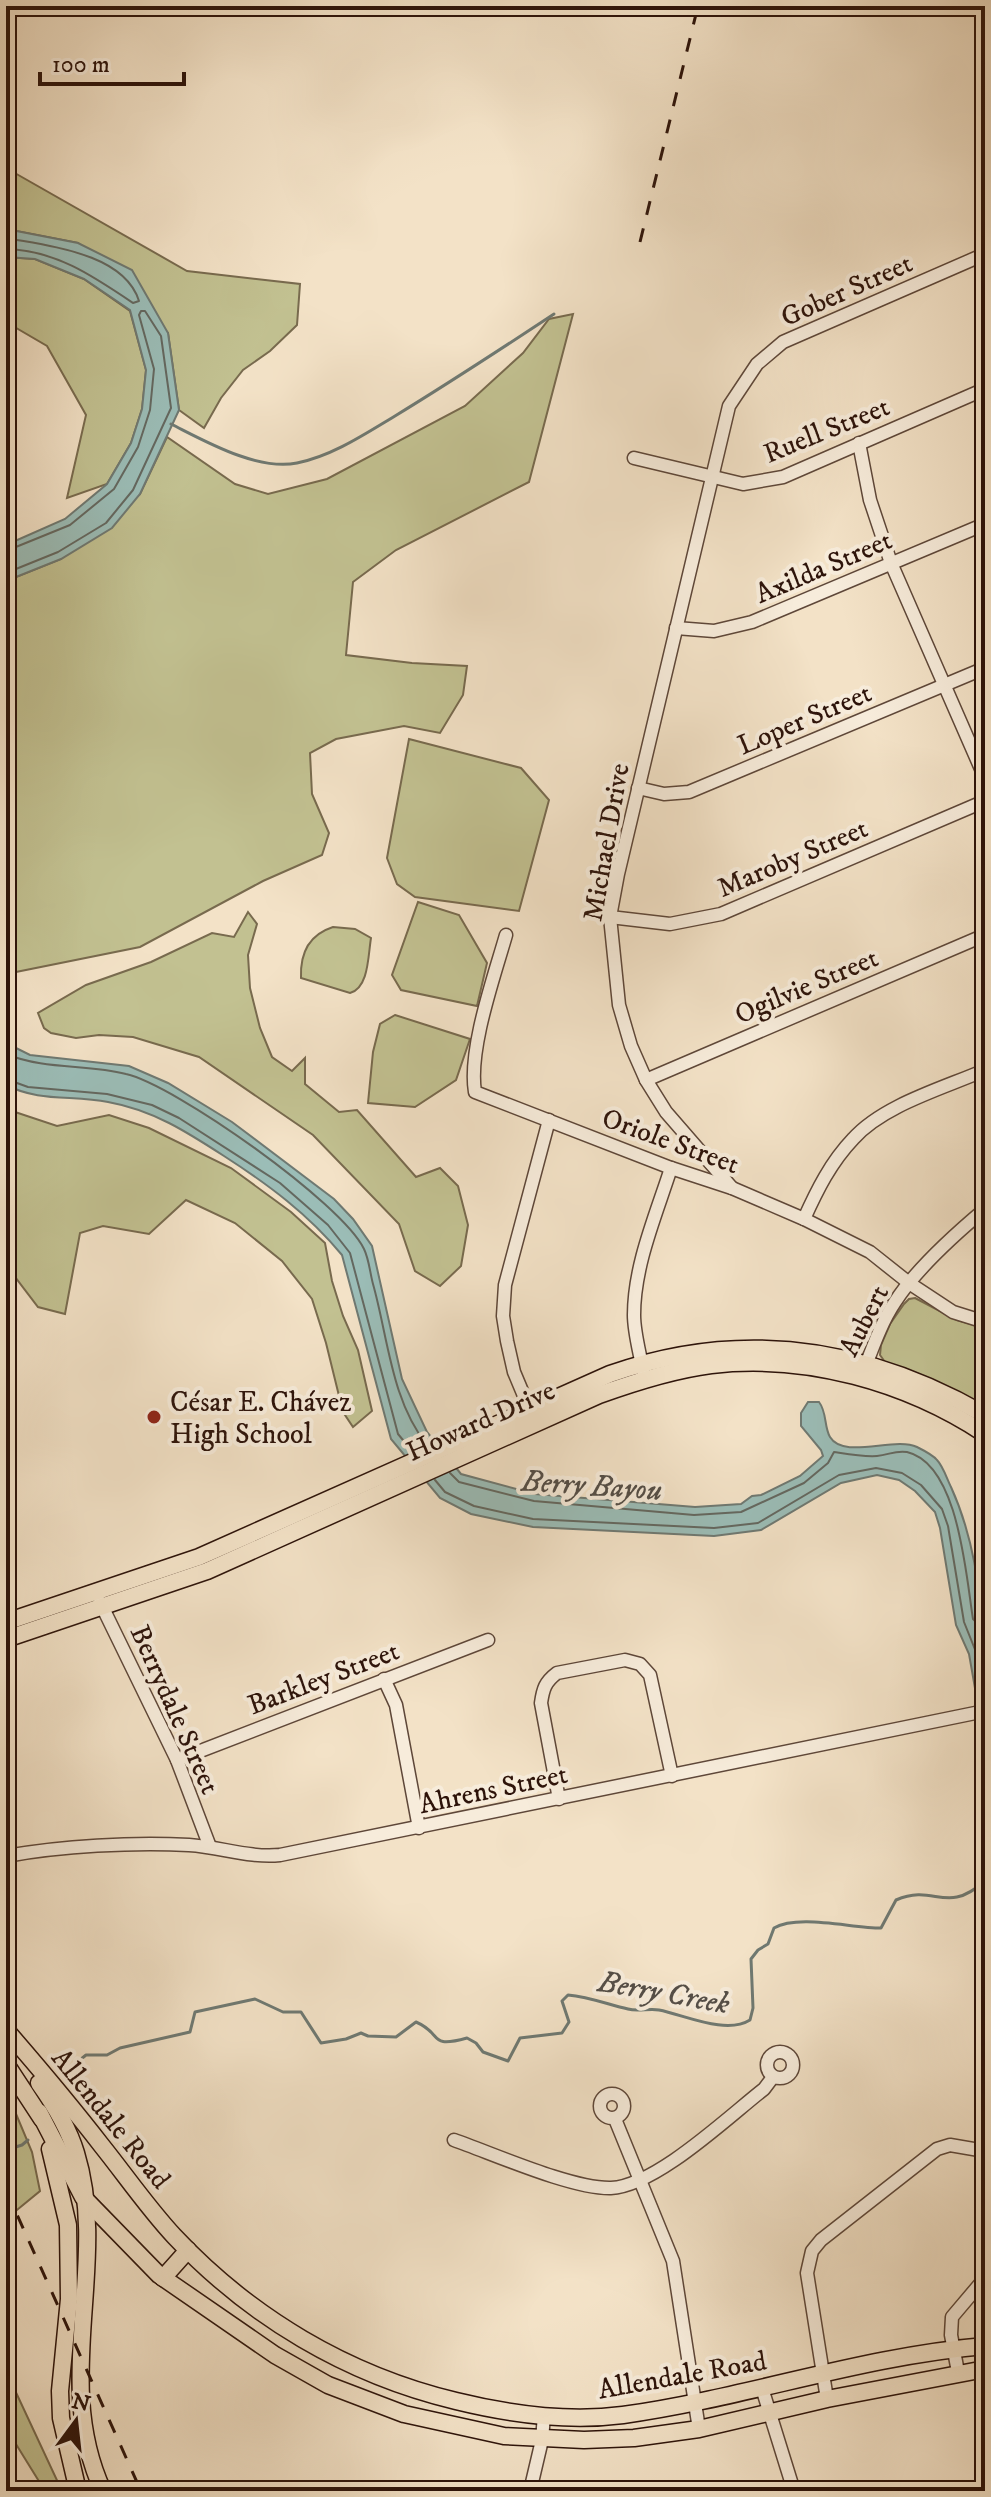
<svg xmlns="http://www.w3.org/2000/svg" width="991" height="2497" viewBox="0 0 991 2497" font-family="'IM FELL DW Pica',serif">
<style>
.green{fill:#c2c191;stroke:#786a4e;stroke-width:2}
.water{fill:#9bbdb7;stroke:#6f7972;stroke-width:2}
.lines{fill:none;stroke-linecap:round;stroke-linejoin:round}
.shore{stroke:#646860;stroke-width:2}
.stream{stroke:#6f7972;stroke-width:3}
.minor-casing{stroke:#5e4739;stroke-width:15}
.major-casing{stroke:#2d130a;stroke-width:19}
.minor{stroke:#f7ecdb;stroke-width:12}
.major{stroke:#f3e2c7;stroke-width:16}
.rail{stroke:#2d130a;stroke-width:3;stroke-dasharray:14 14;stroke-linecap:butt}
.poi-dot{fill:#8f2418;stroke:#f7ecdb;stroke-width:3}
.labels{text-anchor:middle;stroke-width:8;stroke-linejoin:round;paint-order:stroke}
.street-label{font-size:28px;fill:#2d130a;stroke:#f7ecdb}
.poi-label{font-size:28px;fill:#2d130a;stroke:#f7ecdb;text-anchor:start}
.water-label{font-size:30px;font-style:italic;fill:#544e47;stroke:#f7ecdb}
</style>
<rect width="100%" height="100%" fill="#f3e2c7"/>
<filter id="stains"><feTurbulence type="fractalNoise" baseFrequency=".0025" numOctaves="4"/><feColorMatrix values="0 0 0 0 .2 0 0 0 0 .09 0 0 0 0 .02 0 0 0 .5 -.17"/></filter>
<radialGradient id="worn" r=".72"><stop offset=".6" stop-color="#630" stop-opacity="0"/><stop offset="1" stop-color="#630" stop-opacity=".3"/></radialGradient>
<g class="green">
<polygon points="6,168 187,271 300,284 297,325 270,351 243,370 221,398 204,428 179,410 168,333 78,243 6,229"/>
<polygon points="6,257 35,259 84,279 130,311 146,370 142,409 131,443 107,484 67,498 86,415 47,346 6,322"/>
<polygon points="573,314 529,482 396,550 353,582 346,655 412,663 467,666 463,695 440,733 404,726 336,739 310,753 312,794 329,833 322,855 263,881 140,947 6,974 6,581 61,559 140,494 167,437 235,484 268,494 327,479 465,406 523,353 549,319"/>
<polygon points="409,739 521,768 549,800 519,911 415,897 397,884 387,858"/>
<polygon points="418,902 459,915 487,963 477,1006 401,990 392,975"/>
<polygon points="248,912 257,924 248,955 250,988 260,1028 272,1057 292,1071 305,1058 305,1084 339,1112 357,1110 416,1177 440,1168 458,1186 468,1225 461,1266 440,1286 415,1271 399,1224 313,1135 199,1057 133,1037 99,1035 76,1038 51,1033 44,1028 38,1013 86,985 151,962 212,933 234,937"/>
<path d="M333,927L355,929L371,938C368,955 369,988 350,993L301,978C300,954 308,935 333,927Z"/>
<polygon points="395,1015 470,1039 456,1080 415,1107 368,1103 373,1052 380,1024"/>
<polygon points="6,1109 57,1126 109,1115 149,1128 231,1168 291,1212 325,1243 332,1281 343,1316 358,1350 372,1411 353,1427 343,1412 326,1343 312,1299 282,1261 235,1223 186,1200 149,1234 103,1226 80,1233 65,1314 38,1307 9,1269 6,1258"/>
<polygon points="915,1298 957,1320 985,1328 985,1408 921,1375 885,1362 880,1355 881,1345 890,1324 904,1304 909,1299"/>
<polygon points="6,2090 32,2152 40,2191 6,2219"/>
<polygon points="6,2371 62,2491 45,2491 6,2428"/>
</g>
<g class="water">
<polygon points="6,229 78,243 132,270 168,333 179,410 140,494 112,528 61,559 6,581 6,545 65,519 107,484 131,443 142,409 146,370 130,310 84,279 35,259 6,257"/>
<path d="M6,1043L30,1055L129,1066L168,1083L232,1122L334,1199L353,1219L372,1246L402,1379L427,1432L461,1474L535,1494L695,1507L741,1504L752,1496L761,1495L800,1476L823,1456L821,1450L801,1426V1413L808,1402H819C827,1412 824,1427 830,1437C844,1460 895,1436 917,1447C923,1450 933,1455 937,1460C943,1466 947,1479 951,1487C987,1566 985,1660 985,1745L969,1654L956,1625L940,1528L935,1512L915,1491L899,1480L877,1475L841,1483L761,1530L714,1536L533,1527L471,1514L440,1498L391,1439L342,1255C308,1214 269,1185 224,1156C187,1132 153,1110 108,1102C72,1095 39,1102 6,1085Z"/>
</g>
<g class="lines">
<g class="shore">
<path d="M6,238C48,246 124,253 139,301L133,303C93,276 55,250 6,249"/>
<polyline points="6,551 70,525 114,489 138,447 150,410 154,369 139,315 141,311 145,311 161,336 171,408 133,490 106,523 58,552 6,573"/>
<path d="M6,1054C45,1070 86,1064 126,1074C175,1085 342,1203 364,1249C369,1259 370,1273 373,1284C388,1337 391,1400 427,1445"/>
<polyline points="6,1079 28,1087 107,1094 152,1105 179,1118 280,1183 328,1225 350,1253 398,1434 412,1451"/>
<path d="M450,1473L459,1482L534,1501L694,1515L741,1512L804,1483L828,1463L834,1452C847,1454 863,1457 877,1456C889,1455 895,1450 907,1452C959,1464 966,1577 973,1619L978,1624L985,1625"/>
<polyline points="435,1480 445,1492 474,1506 533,1519 714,1528 758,1523 839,1475 876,1468 902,1473 921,1485 942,1509 948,1526 964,1622 976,1652 985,1701"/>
</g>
<g class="stream">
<path d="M171,424C205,441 257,471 297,463C332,456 365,434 395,416C449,383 501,349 554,314"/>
<path d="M64,2073L86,2055H107L120,2048L190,2032L195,2012L255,1999L283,2012H301L321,2043L346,2039L361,2033L368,2036L396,2037L416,2022C444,2034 427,2049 467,2038L476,2043L483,2052L508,2061L520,2038L562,2033L569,2022L562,2001L568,1995C589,1997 607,2004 628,2009C638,2012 649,2008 659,2010C685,2015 726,2035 750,2020L753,2008L751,1959L758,1950L768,1944L774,1928C798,1914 851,1928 881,1928L896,1900C936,1883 945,1916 985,1881"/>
<polyline points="6,2150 22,2145 28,2140"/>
</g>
<defs>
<g id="minor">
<polyline points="859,443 870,500 891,563 985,778"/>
<polyline points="634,458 743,484 783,477 985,389"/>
<polyline points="676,628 714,631 752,622 985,524"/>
<polyline points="638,788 664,794 689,792 985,668"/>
<polyline points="610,917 670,924 721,914 985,801"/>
<path d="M506,935C494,977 468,1050 475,1092L671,1168L732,1188L804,1219L870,1252L909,1283L953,1312L985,1322"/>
<polyline points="646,1080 985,935"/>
<polyline points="732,1188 666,1112 646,1080 631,1046 619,1005 610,917 618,874 729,406 757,364 783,342 985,254"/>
<path d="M804,1219C817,1190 831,1162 853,1139C883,1105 944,1088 985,1070"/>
<path d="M864,1370C873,1347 881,1323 895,1302C916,1269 954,1235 985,1209"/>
<path d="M643,1371C640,1353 634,1333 634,1315C634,1265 656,1215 671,1168"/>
<polyline points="532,1415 514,1372 507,1341 503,1316 505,1285 549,1120"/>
<polyline points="100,1602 177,1760 210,1847"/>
<polyline points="384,1679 396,1705 419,1828"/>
<polyline points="177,1760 488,1640"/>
<path d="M559,1799L541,1703C543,1689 545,1682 557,1673L625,1660L640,1664L650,1675L672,1776"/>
<path d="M6,1856C62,1846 132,1842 189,1845C221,1847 249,1858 280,1855L985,1711"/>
<circle cx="780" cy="2065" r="13"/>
<circle cx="612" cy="2106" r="12"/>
<polyline points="615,2119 673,2261 699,2429"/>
<path d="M454,2140C494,2154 572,2189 611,2188C656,2186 728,2117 764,2089L773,2077"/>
<polyline points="958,2372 951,2335 952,2317 985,2278"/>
<polyline points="762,2388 794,2491"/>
<polyline points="827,2399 807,2273 812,2251 821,2240 937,2149 950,2145 985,2151"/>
<polyline points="530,2491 542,2440 544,2415"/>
</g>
<g id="major">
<path d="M6,1622L199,1557L610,1374C741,1328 865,1346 985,1415"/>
<path d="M6,1639L207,1571L599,1395C635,1382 672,1370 711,1365C806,1354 906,1382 985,1434"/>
<path d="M6,2030C39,2068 71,2106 102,2146C126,2176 148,2208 174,2236C250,2317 347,2375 456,2401C509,2414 569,2422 623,2415C745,2398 863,2356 985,2346"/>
<polyline points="6,2064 42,2119"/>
<path d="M39,2083C54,2104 68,2127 76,2153C110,2264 51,2379 103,2491"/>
<polyline points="39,2112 83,2197 159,2275 275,2355 328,2385 404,2414 504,2436 584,2440 634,2438 699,2429 827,2399 985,2369"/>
<polyline points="50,2149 68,2225 69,2299 60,2391 61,2418 78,2491"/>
<polyline points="163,2278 188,2250"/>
</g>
</defs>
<use href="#minor" class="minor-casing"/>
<use href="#major" class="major-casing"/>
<use href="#minor" class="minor"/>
<use href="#major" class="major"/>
<g class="rail">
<polyline points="640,242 698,6"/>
<polyline points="6,2190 141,2491"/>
</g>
</g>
<circle class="poi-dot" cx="154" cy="1417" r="8"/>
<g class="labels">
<g class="street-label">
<text transform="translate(846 289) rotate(-24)" y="10">Gober Street</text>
<text transform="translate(826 429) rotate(-22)" y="10">Ruell Street</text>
<text transform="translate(823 566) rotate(-23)" y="10">Axilda Street</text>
<text transform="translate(804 718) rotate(-23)" y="10">Loper Street</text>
<text transform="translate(605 842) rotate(-80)" y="10">Michael Drive</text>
<text transform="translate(792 857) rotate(-23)" y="10">Maroby Street</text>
<text transform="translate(806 985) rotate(-23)" y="10">Ogilvie Street</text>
<text transform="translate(671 1140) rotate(20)" y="10">Oriole Street</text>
<text transform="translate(863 1320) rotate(-63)" y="10">Aubert</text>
<text transform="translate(480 1420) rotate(-24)" y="10">Howard Drive</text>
<text transform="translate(323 1677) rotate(-21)" y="10">Barkley Street</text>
<text transform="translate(176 1709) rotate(66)" y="10">Berrydale Street</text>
<text transform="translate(493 1788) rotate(-12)" y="10">Ahrens Street</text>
<text transform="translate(112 2118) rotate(51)" y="10">Allendale Road</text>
<text transform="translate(682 2374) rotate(-10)" y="10">Allendale Road</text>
</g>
<g class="poi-label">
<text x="170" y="1411">César E. Chávez<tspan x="170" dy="32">High School</tspan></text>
</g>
<g class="water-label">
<text transform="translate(592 1485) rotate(4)" y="10">Berry Bayou</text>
<text transform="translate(664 1992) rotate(10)" y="10">Berry Creek</text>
</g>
</g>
<rect width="991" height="2497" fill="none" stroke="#f3e2c7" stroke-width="32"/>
<rect x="8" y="8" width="975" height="2481" fill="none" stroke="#2d130a" stroke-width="4"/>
<rect x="16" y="16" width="959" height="2465" fill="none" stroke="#2d130a" stroke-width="2"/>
<g transform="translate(76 2421) rotate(15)" stroke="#f7ecdb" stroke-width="6" paint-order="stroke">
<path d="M0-6L14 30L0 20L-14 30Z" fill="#2d130a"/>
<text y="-12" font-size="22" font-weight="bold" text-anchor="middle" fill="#2d130a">N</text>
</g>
<path d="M40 72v12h144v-12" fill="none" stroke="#2d130a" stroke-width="4"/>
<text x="52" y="72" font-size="24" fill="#2d130a" stroke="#f7ecdb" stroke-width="6" paint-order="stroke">100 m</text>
<rect width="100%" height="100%" filter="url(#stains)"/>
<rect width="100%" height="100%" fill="url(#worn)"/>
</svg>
